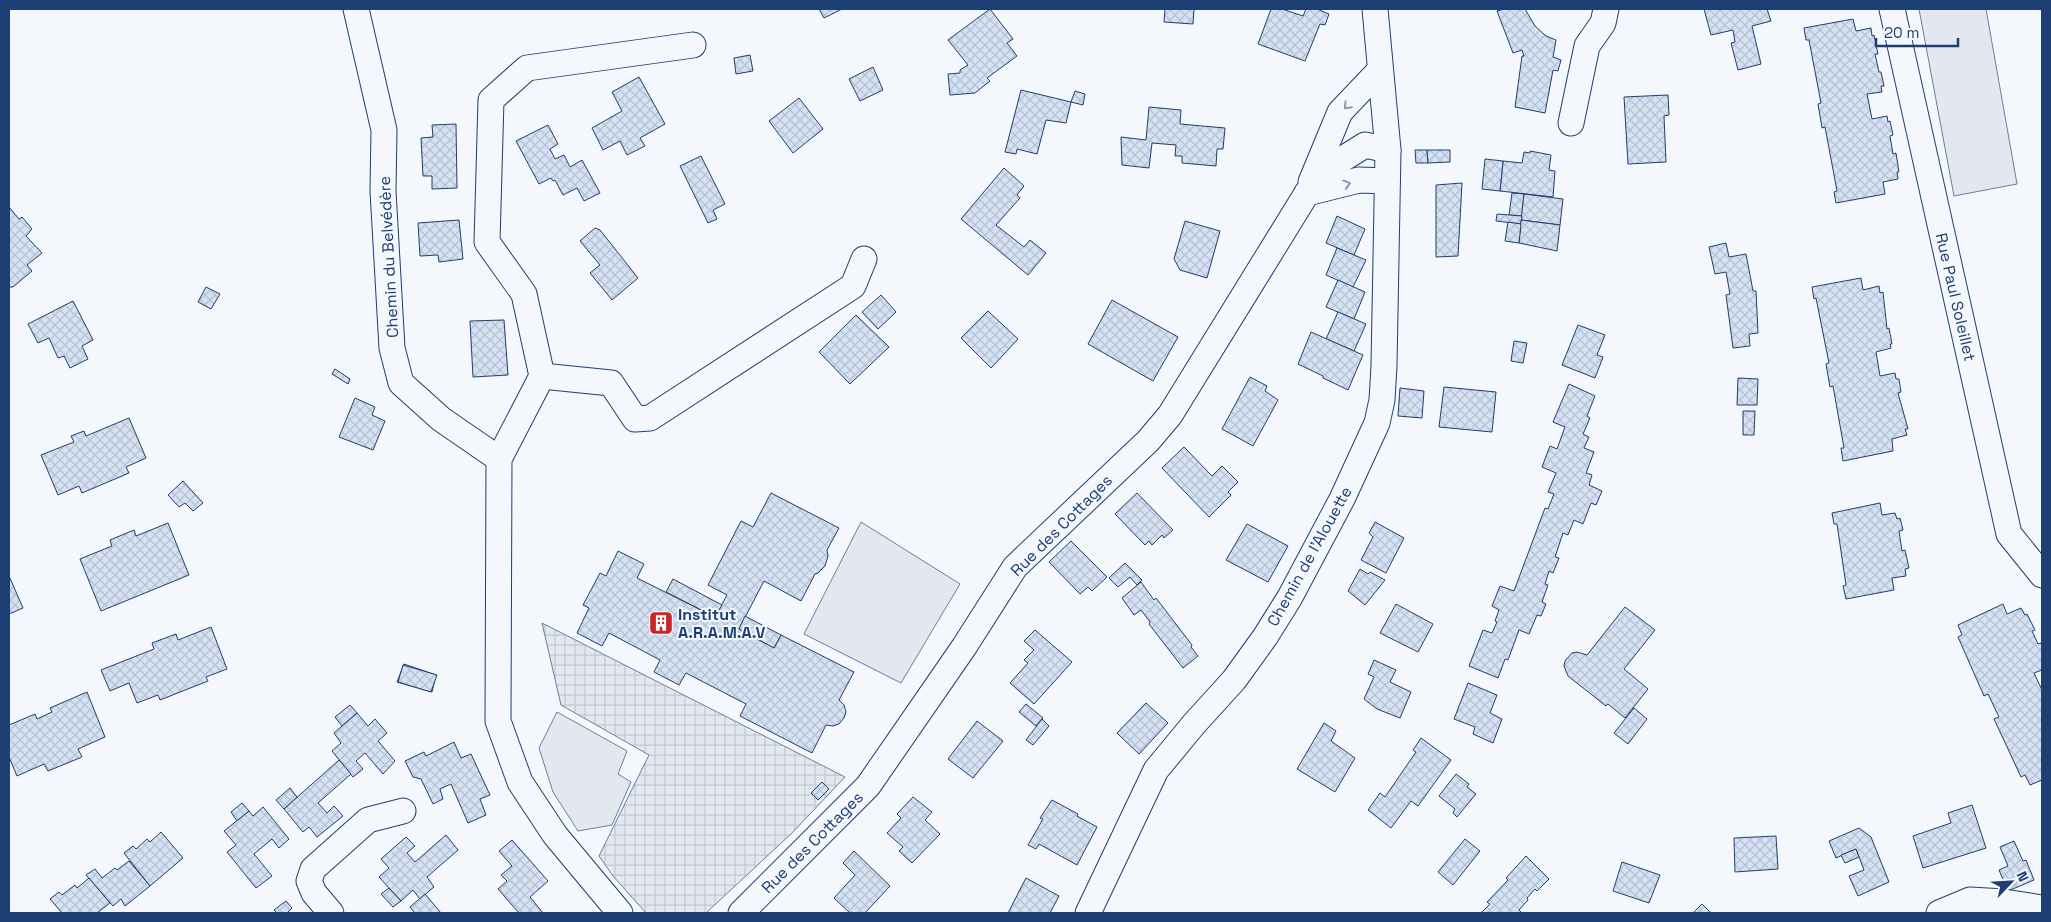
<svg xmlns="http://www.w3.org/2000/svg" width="2051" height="922" viewBox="0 0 2051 922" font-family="'Space Grotesk',sans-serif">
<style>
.parking{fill:#e3e8f0;stroke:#687fa3}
.plaza{fill:url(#plaza-grid);stroke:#687fa3}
.building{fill:url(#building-cross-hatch);stroke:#1d3f73}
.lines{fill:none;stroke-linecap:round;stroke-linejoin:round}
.street-casing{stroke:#1d3f73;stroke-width:27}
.street{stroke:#f4f7fb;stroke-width:25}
.oneway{stroke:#889bb7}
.labels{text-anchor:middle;stroke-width:4;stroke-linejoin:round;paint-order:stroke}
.street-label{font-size:16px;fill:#1d3f73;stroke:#f4f7fb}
.poi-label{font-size:16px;font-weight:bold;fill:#1d3f73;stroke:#f4f7fb;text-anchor:start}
</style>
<defs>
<pattern id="plaza-grid" width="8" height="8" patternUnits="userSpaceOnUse" patternTransform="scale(1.25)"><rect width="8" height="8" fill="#e3e8f0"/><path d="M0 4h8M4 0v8" fill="none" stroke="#c2c8d1"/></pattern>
<pattern id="building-cross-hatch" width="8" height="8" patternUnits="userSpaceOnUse" patternTransform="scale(1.25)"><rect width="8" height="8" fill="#d5e0f0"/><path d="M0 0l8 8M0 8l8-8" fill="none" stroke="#b6c1d1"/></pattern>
</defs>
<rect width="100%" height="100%" fill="#f4f7fb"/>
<g class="parking">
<polygon points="1919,9 1986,9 2017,184 1954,196"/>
<polygon points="861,522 960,584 901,683 804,634"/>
<polygon points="557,712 627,751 618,774 631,782 612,825 578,831 553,792 539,748"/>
</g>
<polygon class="plaza" points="542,623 845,777 792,833 706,913 646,913 613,876 599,856 649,755 561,705"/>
<g class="building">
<polygon points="819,9 842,9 824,18"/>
<polygon points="990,9 1013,39 1007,43 1017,56 987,78 990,81 975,93 950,95 948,74 960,73 960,70 968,65 948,40"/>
<polygon points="1165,9 1194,9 1193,24 1164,22"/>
<polygon points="1271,9 1282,9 1303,16 1306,9 1317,9 1329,14 1325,25 1320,24 1305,61 1258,44"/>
<polygon points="1504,9 1525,9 1535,26 1546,36 1556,40 1553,57 1561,60 1558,71 1553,70 1545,113 1515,107 1522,56 1524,56 1522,50 1513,53 1497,11"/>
<polygon points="1704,9 1767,9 1771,21 1752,26 1761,64 1738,70 1731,43 1735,42 1733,30 1711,35"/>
<polygon points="1853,19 1856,31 1871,28 1872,36 1874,35 1878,54 1875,54 1879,72 1881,72 1884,86 1881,86 1882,92 1867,94 1872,119 1887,116 1888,122 1890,121 1893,135 1890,136 1893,154 1896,153 1899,172 1897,172 1898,179 1883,182 1885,194 1836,203 1834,192 1837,191 1825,127 1822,128 1818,104 1821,103 1809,40 1806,40 1804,28"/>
<polygon points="750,55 753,71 736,74 734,58"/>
<polygon points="873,67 883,90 860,101 849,79"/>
<polygon points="639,77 665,124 640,138 645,146 627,155 620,141 603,150 592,128 622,111 612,92"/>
<polygon points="1021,90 1071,102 1066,123 1046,120 1037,154 1017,149 1016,154 1005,152"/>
<polygon points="1075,91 1085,94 1083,105 1071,102"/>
<polygon points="1668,95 1669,115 1664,116 1666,162 1628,164 1624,97"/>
<polygon points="799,98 823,129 793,153 769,121"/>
<polygon points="1149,107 1181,110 1180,124 1225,128 1223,149 1217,149 1216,166 1182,163 1182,156 1175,156 1176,145 1152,143 1149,168 1122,165 1121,137 1146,140"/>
<polygon points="456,124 457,188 432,189 432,176 423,176 421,138 433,137 432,125"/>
<polygon points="548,125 558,144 550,149 555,159 564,155 570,167 582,160 600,193 584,201 577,188 563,195 555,180 553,181 551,178 539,184 516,141"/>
<polygon points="1415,150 1427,150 1428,163 1416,163"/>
<polygon points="1427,150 1450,150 1450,162 1428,163"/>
<polygon points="1530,151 1551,155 1549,170 1555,171 1553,197 1500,191 1503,161 1522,163 1524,152 1530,153"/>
<polygon points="701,156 725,204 713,210 717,219 708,223 680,166"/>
<polygon points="1485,159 1503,161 1500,191 1482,189"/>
<polygon points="1004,168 1024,186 1017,195 1020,198 996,225 1024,247 1030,240 1046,253 1028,275 961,219"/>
<polygon points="1462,183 1458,256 1436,257 1436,185"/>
<polygon points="1512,193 1524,194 1522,216 1509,215"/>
<polygon points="1524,194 1563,199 1560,225 1521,220"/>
<polygon points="9,207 19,219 22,217 32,229 26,236 42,253 27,265 32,271 13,287 9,287"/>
<polygon points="1497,214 1522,216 1521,224 1496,221"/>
<polygon points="1337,216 1365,229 1354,255 1326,243"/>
<polygon points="459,220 463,259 439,262 438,255 420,256 418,223"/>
<polygon points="1521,220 1560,225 1557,251 1519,243"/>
<polygon points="1185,221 1220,231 1207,278 1180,270 1174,259"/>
<polygon points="1508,222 1521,224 1519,243 1505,241"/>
<polygon points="595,228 600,230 638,278 612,300 590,273 600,265 580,241"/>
<polygon points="1726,243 1729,257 1746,254 1753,291 1756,291 1758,333 1749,334 1750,346 1733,348 1726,295 1730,294 1726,272 1715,274 1709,247"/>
<polygon points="1337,248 1366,260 1353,287 1326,275"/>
<polygon points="1861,278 1863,290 1879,286 1880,293 1883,292 1887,329 1889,328 1892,344 1890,344 1891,348 1876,352 1880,376 1895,373 1896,379 1899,379 1901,392 1898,393 1908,429 1905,429 1907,435 1892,439 1893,451 1843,461 1841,448 1844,448 1833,386 1830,387 1826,364 1829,363 1816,298 1814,299 1812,287"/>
<polygon points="1338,280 1365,292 1354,319 1326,307"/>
<polygon points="206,287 220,294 211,309 198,302"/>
<polygon points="881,295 896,312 878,329 862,312"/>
<polygon points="1112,300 1178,337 1153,381 1088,344"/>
<polygon points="73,301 93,340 82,346 88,359 70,368 64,356 58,358 49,338 38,343 28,324"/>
<polygon points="988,311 1018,339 991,368 961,338"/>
<polygon points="1338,312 1366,324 1354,351 1326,339"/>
<polygon points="856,315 889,347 850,384 819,352"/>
<polygon points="504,320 508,375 473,377 470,321"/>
<polygon points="1578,325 1605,335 1597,355 1603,357 1595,378 1562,365"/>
<polygon points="1311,332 1363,355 1348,390 1323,378 1323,376 1298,364"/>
<polygon points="1514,341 1527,343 1523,363 1511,361"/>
<polygon points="335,369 350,379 348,384 332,374"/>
<polygon points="1250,377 1267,386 1265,391 1278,400 1253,446 1222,429"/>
<polygon points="1738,378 1758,379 1757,405 1737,405"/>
<polygon points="1569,384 1595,396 1587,416 1590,418 1583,434 1589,437 1584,448 1594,452 1586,473 1592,475 1589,485 1602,491 1596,505 1591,503 1583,524 1574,520 1568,535 1563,533 1555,557 1559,558 1553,573 1549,571 1545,584 1548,585 1542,602 1546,604 1541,616 1537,615 1529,634 1519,630 1508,660 1505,659 1498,678 1469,666 1483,630 1492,633 1497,622 1495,621 1499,610 1492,606 1500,586 1514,591 1545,508 1548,509 1554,494 1548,492 1556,473 1542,467 1550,446 1557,449 1565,427 1553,422"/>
<polygon points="1444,387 1496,392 1492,432 1439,427"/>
<polygon points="1400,388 1424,391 1422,418 1398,416"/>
<polygon points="355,398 375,407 372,415 385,421 373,450 339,437"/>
<polygon points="1743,411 1755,411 1754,435 1743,435"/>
<polygon points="129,418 146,458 126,467 129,473 82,493 79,486 58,495 41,455 74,442 71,436 84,431 86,436"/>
<polygon points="1184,447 1212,476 1222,466 1238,482 1228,492 1231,495 1209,517 1162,468"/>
<polygon points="183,481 203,503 193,511 185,503 179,507 168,495"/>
<polygon points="771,493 839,528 827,550 828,556 825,566 818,573 815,574 801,601 764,581 739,629 774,648 781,635 854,672 839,700 844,705 846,712 844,718 839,724 833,726 826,725 812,753 740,716 746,704 686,673 679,685 654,672 660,660 609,633 602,646 577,633 589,608 583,605 600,573 606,576 618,551 644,564 637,578 715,617 727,595 708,585 741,521 753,527"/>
<polygon points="1137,493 1173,530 1164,538 1162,535 1152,545 1149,541 1145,545 1115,514"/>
<polygon points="1880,503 1882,515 1895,513 1897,519 1900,518 1903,530 1899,531 1902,551 1905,550 1909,568 1905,569 1906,576 1892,578 1894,590 1846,599 1843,586 1846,585 1837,524 1834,524 1832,513"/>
<polygon points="1375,522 1404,538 1386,573 1361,560 1373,537 1369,533"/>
<polygon points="168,523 189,575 101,611 80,559 112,546 110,540 134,530 136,536"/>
<polygon points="1247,524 1288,546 1268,582 1226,560"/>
<polygon points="1071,541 1107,577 1092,591 1088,587 1080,594 1049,562"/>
<polygon points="1125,563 1142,580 1137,585 1130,577 1118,587 1109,578"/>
<polygon points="1360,569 1368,574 1370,572 1385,580 1365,605 1348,591"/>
<polygon points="9,576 23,608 9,614"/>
<polygon points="673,579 722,605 715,617 666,592"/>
<polygon points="1141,582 1154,600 1156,598 1192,645 1191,647 1198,656 1183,668 1149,624 1150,622 1141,610 1134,615 1122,598"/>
<polygon points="1396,604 1433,624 1418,652 1380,633"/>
<polygon points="2003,604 2007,614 2021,608 2025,615 2027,614 2035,630 2032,631 2038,644 2041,643 2042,646 2042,670 2034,673 2042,690 2042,780 2030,785 2025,775 2021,777 1994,719 1999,717 1988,694 1984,696 1958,637 1962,635 1958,625"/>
<polygon points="1625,607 1655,630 1624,669 1648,689 1625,718 1608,704 1606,706 1568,676 1564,666 1565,661 1572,653 1577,652 1587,655"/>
<polygon points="745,616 781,635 774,648 739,629"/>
<polygon points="211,627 227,669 206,677 208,681 160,700 158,695 137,703 129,683 110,691 101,670 154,649 152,643 176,634 178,640"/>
<polygon points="1035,630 1072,662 1034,704 1010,683 1028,663 1024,660 1034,650 1024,641"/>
<polygon points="1374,660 1396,670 1390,682 1411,692 1400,718 1377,709 1364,699 1374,677 1368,674"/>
<polygon points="404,664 436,675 432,692 397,682"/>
<polygon points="403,665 437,675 431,692 398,682"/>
<polygon points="1468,683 1497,695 1490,713 1502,719 1493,743 1473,734 1475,727 1454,719"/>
<polygon points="87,692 105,737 78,749 82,757 48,771 44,764 17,776 9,757 9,725 35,714 37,719 52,712 50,708"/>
<polygon points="1146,703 1168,723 1139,754 1117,733"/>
<polygon points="1026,704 1043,718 1036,726 1019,712"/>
<polygon points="350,705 357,713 342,726 335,717"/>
<polygon points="1634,708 1647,719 1628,744 1614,733"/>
<polygon points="357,713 368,726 375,719 387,733 378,741 395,761 383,774 365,753 356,761 363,769 353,777 332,751 341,743 334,733"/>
<polygon points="1042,719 1049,726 1033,745 1026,740"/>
<polygon points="977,721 1003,741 973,778 948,759"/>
<polygon points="1324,723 1336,731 1331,741 1355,758 1335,792 1297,769"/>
<polygon points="1421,738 1451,760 1418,806 1411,801 1391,828 1368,810 1380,793 1385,797 1416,752 1413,750"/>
<polygon points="454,742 461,758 471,754 490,795 480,799 486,815 468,823 451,784 440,789 443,799 433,804 421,779 413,777 405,761 424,752 426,756"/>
<polygon points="339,760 351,774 318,803 327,813 334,806 343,816 317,837 309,827 303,832 284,809"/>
<polygon points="1456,774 1469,784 1467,787 1476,794 1457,817 1453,813 1455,809 1439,796"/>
<polygon points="822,782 829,789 818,800 811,793"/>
<polygon points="290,788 297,797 284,809 276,800"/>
<polygon points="913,797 932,812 925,820 940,834 912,863 899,851 903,847 887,833 901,818 897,814"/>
<polygon points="1052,800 1078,814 1077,816 1097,827 1077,865 1039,844 1036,849 1028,845 1043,819 1040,818"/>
<polygon points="242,803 249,811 237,821 231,812"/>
<polygon points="1972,805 1986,848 1923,868 1913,836 1951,823 1948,813"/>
<polygon points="263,807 289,839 279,848 272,839 254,854 272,876 256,888 227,852 236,845 224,831 249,811 253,816"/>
<polygon points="1859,828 1871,837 1889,882 1858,896 1849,876 1864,870 1856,849 1836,858 1829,841"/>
<polygon points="161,832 183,858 150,886 124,853 133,846 136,849 147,839 150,842"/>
<polygon points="446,835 458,850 427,877 434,887 420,899 413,890 401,901 379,877 389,868 381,859 406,837 415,846 407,853 415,862"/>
<polygon points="1776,836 1778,869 1735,872 1734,838"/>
<polygon points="1465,839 1480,851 1453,885 1438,872"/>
<polygon points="512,840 548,881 530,897 543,913 519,913 498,889 507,881 501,875 512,866 499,851"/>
<polygon points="2014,841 2023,861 2026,860 2034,880 2008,891 1999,870 2008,866 2000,847"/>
<polygon points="1856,849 1859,857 1845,863 1841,855"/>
<polygon points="854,851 890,886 865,913 850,913 834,898 855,875 843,863"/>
<polygon points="1526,856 1549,879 1537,891 1535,889 1527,898 1528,900 1519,910 1521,912 1520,913 1481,913 1490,904 1487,902 1508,880 1506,878"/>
<polygon points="129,861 150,886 125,906 121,899 113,906 86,875 95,869 102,878 115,868 117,870"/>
<polygon points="1622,862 1660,875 1649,903 1613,891"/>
<polygon points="89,878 110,903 97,913 62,913 50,899 59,892 62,895 75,885 77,888"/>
<polygon points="1026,878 1059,896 1050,913 1008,913"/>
<polygon points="389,888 401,901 393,907 381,894"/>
<polygon points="425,894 441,913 415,913 410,907"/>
<polygon points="286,901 292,908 287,913 277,913 274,910"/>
<polygon points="1702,904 1711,913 1693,913"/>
</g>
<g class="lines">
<defs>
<g id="street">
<polyline points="356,9 384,130 383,191 392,348 401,383 441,419 499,459"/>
<polyline points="1892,9 2009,534 2042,575"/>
<polyline points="1571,123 1587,46 1603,23 1606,9"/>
<polyline points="1311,182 1340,112 1380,70"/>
<polyline points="1307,193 1359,180 1387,181"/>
<polyline points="542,376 611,383 635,419 650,418 853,286 864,259"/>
<polyline points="331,913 314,893 309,881 313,869 368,820 403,811"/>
<polyline points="620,913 555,835 520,782 498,721 499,459 542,376 524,294 487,242 491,100 527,68 693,45"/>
<polyline points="741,913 868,786 964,647 1015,567 1148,441 1170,415 1307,193 1330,167 1365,145 1388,150"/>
<polyline points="1088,913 1156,770 1194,724 1234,680 1265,637 1290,597 1342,499 1377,423 1382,400 1384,366 1388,150 1375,9"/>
<polyline points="1939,913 1970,900 2004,902 2042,908"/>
</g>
</defs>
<use href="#street" class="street-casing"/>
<use href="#street" class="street"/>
</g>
<defs><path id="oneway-chevron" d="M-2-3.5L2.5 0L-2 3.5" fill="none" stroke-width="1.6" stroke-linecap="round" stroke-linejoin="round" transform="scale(1.25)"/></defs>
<g class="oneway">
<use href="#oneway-chevron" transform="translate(1347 106) rotate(134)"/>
<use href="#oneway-chevron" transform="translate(1347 184) rotate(-17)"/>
</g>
<defs>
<symbol id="building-square" viewBox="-11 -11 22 22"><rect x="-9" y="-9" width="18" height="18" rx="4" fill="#c62828" stroke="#f4f7fb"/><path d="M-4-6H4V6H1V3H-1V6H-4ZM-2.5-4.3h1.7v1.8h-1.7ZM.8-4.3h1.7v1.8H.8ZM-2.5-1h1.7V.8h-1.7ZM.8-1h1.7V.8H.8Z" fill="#fff"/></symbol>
</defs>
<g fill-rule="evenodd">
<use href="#building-square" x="647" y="609" width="28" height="28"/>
</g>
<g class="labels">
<g class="street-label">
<text transform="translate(388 257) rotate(-93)" y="6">Chemin du Belvédère</text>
<text transform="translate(1956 297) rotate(77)" y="6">Rue Paul Soleillet</text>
<text transform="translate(1061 525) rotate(-45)" y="6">Rue des Cottages</text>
<text transform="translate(1309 556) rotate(-61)" y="6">Chemin de l'Alouette</text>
<text transform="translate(812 842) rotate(-45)" y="6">Rue des Cottages</text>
</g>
<g class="poi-label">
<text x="678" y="620">Institut<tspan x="678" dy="18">A.R.A.M.A.V</tspan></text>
</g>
</g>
<rect width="2051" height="922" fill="none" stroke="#1d3f73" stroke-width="20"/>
<g transform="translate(2011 882) rotate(65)" stroke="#f4f7fb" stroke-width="4" paint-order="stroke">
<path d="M0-4L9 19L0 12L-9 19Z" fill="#1d3f73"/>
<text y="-8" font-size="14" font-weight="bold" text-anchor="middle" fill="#1d3f73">N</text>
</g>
<path d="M1876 38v8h82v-8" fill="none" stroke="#1d3f73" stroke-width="2.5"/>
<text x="1884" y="38" font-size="15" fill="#1d3f73" stroke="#f4f7fb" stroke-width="4" paint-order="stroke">20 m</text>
</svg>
